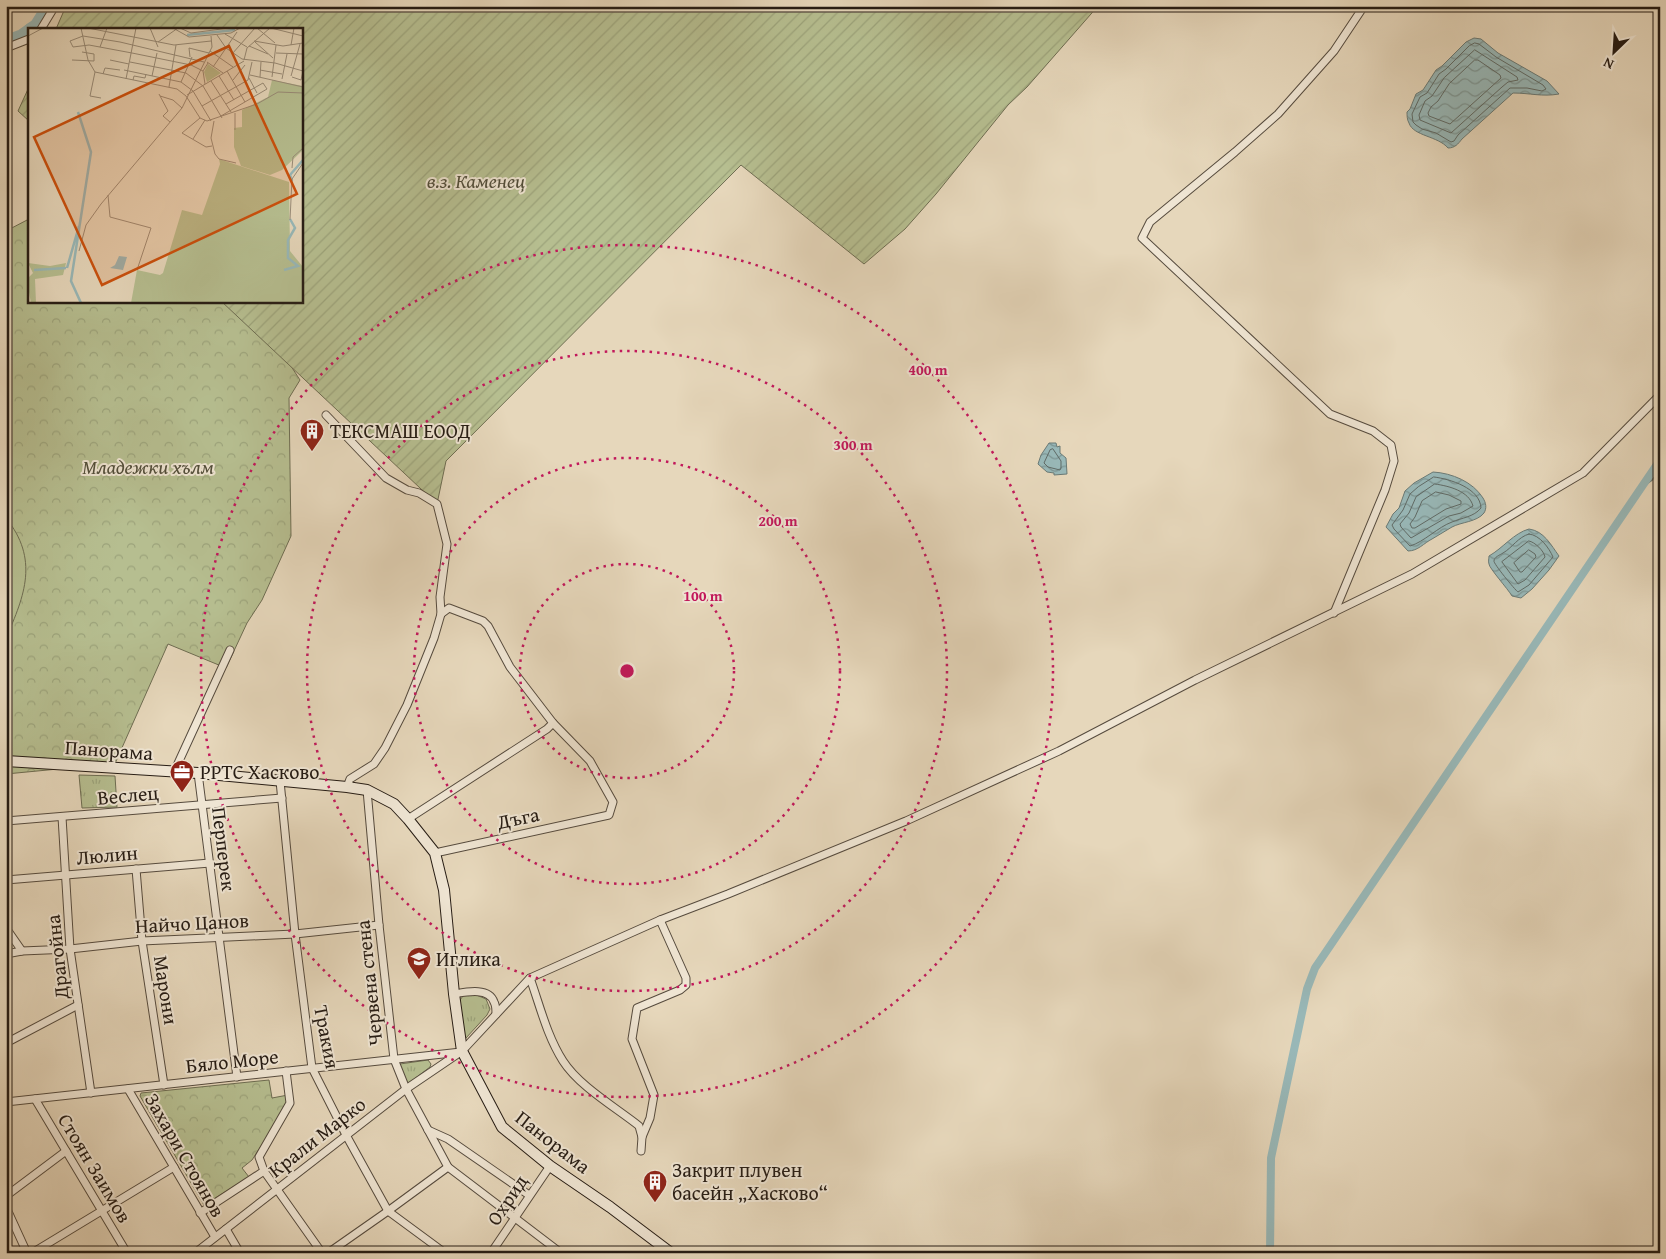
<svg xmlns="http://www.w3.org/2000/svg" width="1666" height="1259" viewBox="0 0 1666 1259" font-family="'Gentium Book Plus',serif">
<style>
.grass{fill:url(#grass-tufts);stroke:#6e6d52}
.park{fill:url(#park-crowns);stroke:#6e6d52}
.garden{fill:url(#garden-furrows);stroke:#6e6d52}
.pitch{fill:#b6be90;stroke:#6e6d52}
.water{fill:url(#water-waves);stroke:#6a7a76}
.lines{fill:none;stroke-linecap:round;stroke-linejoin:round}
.shore{stroke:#5f6a66;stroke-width:1}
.stream{stroke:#6a7a76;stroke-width:2}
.canal{stroke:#98b8b8;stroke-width:8}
.river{stroke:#98b8b8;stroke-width:12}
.street-casing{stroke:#564b3e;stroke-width:9}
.secondary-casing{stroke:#261c14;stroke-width:12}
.street{stroke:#efe5d3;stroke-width:7}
.secondary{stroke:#efe5d3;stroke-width:10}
.ring{fill:none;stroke:#c2185b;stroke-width:2.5;stroke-dasharray:2.5 5}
.labels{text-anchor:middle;stroke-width:4;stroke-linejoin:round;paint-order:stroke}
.park-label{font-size:20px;font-style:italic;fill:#514d39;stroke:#efe5d3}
.poi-label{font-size:20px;fill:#261c14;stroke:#efe5d3;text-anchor:start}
.street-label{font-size:20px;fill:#261c14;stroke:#efe5d3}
.inset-river{fill:none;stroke:#98b8b8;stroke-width:2.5}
.inset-road{fill:none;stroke:#998c78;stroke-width:1}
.view{fill:#cb500d;fill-opacity:0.15;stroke:#cb500d;stroke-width:2.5}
.inset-edge{fill:none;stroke:#261c14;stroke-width:2.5}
.centre{fill:#c2185b;stroke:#efe5d3;stroke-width:2.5}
.ring-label{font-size:15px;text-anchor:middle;font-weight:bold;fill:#c2185b;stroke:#efe5d3;stroke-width:4;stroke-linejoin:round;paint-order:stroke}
</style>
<defs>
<pattern id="grass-tufts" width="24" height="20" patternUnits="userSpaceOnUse" patternTransform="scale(1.25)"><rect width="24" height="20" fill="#b6be90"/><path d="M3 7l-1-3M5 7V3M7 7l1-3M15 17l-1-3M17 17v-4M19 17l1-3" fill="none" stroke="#9ca37b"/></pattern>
<pattern id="park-crowns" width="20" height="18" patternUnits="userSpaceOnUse" patternTransform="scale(1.25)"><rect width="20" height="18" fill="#b6be90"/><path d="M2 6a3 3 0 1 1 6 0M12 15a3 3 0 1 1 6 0" fill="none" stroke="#9ca37b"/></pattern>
<pattern id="garden-furrows" width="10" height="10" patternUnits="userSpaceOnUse" patternTransform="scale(1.25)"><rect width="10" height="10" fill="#b6be90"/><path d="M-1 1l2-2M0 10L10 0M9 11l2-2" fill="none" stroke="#9ca37b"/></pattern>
<pattern id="water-waves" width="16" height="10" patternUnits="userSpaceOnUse" patternTransform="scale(1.25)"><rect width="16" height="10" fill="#98b8b8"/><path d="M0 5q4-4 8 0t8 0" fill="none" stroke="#7c9594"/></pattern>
</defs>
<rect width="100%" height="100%" fill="#e6d7bb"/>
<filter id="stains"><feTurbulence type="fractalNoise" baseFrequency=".004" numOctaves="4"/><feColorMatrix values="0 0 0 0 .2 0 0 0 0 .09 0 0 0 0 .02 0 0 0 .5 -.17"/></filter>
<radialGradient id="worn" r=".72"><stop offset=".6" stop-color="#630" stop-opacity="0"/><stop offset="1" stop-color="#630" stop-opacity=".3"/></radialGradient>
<g class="grass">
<polygon points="79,775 115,776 117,807 82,808"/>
<polygon points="468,994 474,994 486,999 490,1009 487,1015 466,1038 464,1038 460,1000 463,996"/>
<polygon points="428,1060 431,1064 430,1067 409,1083 407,1083 400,1066 400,1064"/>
</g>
<g class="park">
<polygon points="29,219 29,301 232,301 272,337 300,380 289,398 291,536 262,600 247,623 226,668 168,644 113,768 58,769 6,774 6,231"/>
<polygon points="269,1080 272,1098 288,1095 289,1103 252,1160 242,1168 249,1177 204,1205 140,1096 141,1093"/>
</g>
<g class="garden">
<polygon points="66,6 1098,6 1027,87 1008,105 936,194 905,229 864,264 741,165 446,461 437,504 221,301 301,301 301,29 56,29"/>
<polygon points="29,87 29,121 18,111"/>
</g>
<path class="pitch" d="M6,518C39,559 25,595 6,638Z"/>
<g class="water">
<path d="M1474,38L1481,39L1498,53L1547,81L1559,94C1542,97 1530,93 1513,93L1462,139C1458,144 1455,148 1448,148C1438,136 1413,136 1409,123C1407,120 1407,115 1407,112L1410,109L1416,94L1423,90L1436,70L1442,66L1466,42Z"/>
<polygon points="1049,443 1056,443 1057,447 1060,446 1060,453 1066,458 1067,474 1054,475 1054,473 1047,472 1038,464 1041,455"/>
<path d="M1433,472C1452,473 1473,482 1483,498C1486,503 1487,508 1484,513C1477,522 1461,522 1452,527C1445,531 1439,535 1432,539C1424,543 1418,551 1408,551L1386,527L1393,514L1399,508L1405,491L1414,483Z"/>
<path d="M1529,529C1544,531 1551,545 1559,556L1549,570L1532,589L1521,598L1512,596C1508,589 1489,568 1489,564C1488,561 1489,559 1489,556C1503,548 1514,533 1529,529Z"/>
</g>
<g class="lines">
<g class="shore">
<polygon points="1475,43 1479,44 1496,57 1543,85 1546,89 1542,91 1527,88 1510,88 1458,135 1454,141 1451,142 1436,133 1422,129 1416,125 1413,122 1412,114 1420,97 1427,93 1439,74 1446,69 1469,46"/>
<polygon points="1475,50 1517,77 1518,80 1508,82 1502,87 1451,133 1420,120 1419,115 1425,101 1432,96 1444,78"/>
<polygon points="1475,60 1478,60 1500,75 1501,78 1450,124 1429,116 1428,113 1431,107 1438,101 1449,84"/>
<polygon points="1053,449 1061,461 1061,468 1060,470 1048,467 1044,463 1050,450"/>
<path d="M1434,477C1450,479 1480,488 1481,508C1474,517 1461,518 1452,522C1438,527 1424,542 1410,546L1394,529L1392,525L1403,510L1410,494L1418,487Z"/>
<path d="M1435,484C1449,486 1469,491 1473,506L1461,513L1449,516L1411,538L1401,527L1400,524L1409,513L1416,497Z"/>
<polygon points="1436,492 1449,495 1461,501 1461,504 1446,509 1415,528 1412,528 1410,524 1415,517 1422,501"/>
<path d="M1529,534C1540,535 1549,548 1553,557L1529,585L1518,592C1515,590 1493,563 1494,561C1494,557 1500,555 1503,553C1512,548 1518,537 1529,534Z"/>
<path d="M1529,541C1535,542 1544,551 1545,557L1525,580L1518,584L1502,562Z"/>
<polygon points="1529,550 1535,554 1536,557 1522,572 1520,572 1514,563"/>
</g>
<polyline class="stream" points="1643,486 1652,480 1660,470"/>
<polyline class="canal" points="1270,1253 1271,1158 1307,989 1315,968 1660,460"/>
<g class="river">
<polyline points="30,29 36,25 48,6"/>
<polyline points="6,41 22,35 29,30"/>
</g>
<defs>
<g id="street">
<polyline points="41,29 55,6"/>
<polyline points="6,48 29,39"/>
<polyline points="326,415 386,478 407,490 419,493 437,504 447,544 440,597 441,614 434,638 407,705 385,748 374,764 350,779 347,787"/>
<polyline points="1334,613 1385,490 1394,461 1391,445 1373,431 1330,414 1142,238 1150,222 1235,152 1278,114 1334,51 1364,6"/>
<polyline points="174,772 230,650"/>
<polyline points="198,773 237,1077"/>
<polyline points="280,781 295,934 312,1068 346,1135 388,1211 445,1253"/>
<polyline points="367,790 379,925 394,1059 406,1089 448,1167 561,1253"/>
<polyline points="62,817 70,949 91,1093"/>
<polyline points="408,819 547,729 553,723"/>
<polyline points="6,821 282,798"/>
<polyline points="435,853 609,815 613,802 590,761 553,723 510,667 488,626 483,621 449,608 441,614"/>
<polyline points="136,869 142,941 164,1085"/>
<polyline points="6,880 210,863"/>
<polyline points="6,928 22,951"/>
<polyline points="6,954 22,951 70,949 142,941 295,934 379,925"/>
<path d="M530,978C540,1006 547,1036 563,1061C579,1086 615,1107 639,1126L642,1137"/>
<path d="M454,994C466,992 489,987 494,1002C496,1005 496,1010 496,1014"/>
<polyline points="6,1043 78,1005"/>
<polyline points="128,1089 215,1237"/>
<polyline points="35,1099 127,1253"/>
<polyline points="6,1102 461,1052"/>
<polyline points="428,1130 448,1139 529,1195"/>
<polyline points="641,1151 642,1137 650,1118 654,1095 632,1039 637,1008 680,990 686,985 686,978 660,920"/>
<polyline points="264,1171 322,1253"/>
<polyline points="6,1196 66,1151"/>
<polyline points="6,1207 27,1253"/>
<polyline points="200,1213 264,1171 259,1157 290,1103 286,1071"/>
<polyline points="226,1229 240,1253"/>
<polyline points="32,1253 174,1167"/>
<polyline points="195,1253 406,1089 462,1051 530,978 660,920 728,894 906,821 1059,751 1195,680 1412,574 1583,473 1660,395"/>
<polyline points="328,1253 388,1211 448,1167"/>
<polyline points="491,1253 550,1166"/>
</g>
<polyline id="secondary" points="6,761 198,773 347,787 367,790 394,804 408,819 435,853 444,890 454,994 462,1051 502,1127 550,1166 610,1207 671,1253"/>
</defs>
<use href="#street" class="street-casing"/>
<use href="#secondary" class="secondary-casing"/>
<use href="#street" class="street"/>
<use href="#secondary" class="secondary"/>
</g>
<g class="ring">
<circle cx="627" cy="671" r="107"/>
<circle cx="627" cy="671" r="213"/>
<circle cx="627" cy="671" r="320"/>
<circle cx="627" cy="671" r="426"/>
</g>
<defs>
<symbol id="building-pin" viewBox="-11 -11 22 30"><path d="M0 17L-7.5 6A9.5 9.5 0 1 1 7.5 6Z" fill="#8f2418" stroke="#efe5d3"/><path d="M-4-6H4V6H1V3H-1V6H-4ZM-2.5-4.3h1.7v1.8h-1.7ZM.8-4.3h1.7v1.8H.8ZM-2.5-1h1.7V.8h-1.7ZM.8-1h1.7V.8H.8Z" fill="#fff"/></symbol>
<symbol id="office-pin" viewBox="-11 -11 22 30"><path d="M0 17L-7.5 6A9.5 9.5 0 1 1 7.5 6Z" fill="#8f2418" stroke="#efe5d3"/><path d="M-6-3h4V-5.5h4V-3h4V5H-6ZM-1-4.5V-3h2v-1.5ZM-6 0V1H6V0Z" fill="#fff"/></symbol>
<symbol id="school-pin" viewBox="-11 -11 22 30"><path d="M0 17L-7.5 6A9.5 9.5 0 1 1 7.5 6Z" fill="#8f2418" stroke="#efe5d3"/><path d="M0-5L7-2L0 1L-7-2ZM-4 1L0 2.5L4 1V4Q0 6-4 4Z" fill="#fff"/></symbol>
</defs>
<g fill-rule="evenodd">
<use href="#building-pin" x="298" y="417" width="28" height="38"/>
<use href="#office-pin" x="168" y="758" width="28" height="38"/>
<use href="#school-pin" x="405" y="945" width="28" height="38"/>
<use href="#building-pin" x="641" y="1168" width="28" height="38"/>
</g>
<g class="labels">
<g class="park-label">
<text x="476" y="188">в.з. Каменец</text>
<text x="148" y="474">Младежки хълм</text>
</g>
<g class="poi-label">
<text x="330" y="438">ТЕКСМАШ ЕООД</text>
<text x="200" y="779">РРТС Хасково</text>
<text x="436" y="966">Иглика</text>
<text x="672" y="1177">Закрит плувен<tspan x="672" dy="23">басейн „Хасково“</tspan></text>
</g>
<g class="street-label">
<text transform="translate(109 750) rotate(4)" y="7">Панорама</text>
<text transform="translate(128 795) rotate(-5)" y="7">Веслец</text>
<text transform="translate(518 818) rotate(-12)" y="7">Дъга</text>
<text transform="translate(224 849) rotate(83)" y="7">Перперек</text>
<text transform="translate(107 855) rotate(-5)" y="7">Люлин</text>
<text transform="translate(192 923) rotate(-3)" y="7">Найчо Цанов</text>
<text transform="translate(57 957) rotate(-96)" y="7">Драгойна</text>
<text transform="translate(369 983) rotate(-96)" y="7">Червена стена</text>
<text transform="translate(166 990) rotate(81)" y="7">Марони</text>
<text transform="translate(327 1037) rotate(79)" y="7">Тракия</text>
<text transform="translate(232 1061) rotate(-6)" y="7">Бяло Море</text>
<text transform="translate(317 1137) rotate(-38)" y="7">Крали Марко</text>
<text transform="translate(553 1142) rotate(38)" y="7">Панорама</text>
<text transform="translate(185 1155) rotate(60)" y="7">Захари Стоянов</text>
<text transform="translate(95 1168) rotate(59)" y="7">Стоян Заимов</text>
<text transform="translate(507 1200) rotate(-56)" y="7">Охрид</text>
</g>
</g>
<g transform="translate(28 28)">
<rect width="275" height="275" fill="#e6d7bb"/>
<path d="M0,235L22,238L38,235L35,247L7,251L8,275H3L0,259V250L5,245Z" fill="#b6be90"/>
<path d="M180,36L193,45L179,54L176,44ZM244,52L275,58V122L254,142L242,147L213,138L206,119V100L214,99V82L240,69Z" fill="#b6be90"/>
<path d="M191,131L261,154L262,223L275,239V275H103L109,242L132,247L135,245L154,182L174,187L192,136Z" fill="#b6be90"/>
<path d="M244,77L250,81L254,93L251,102L243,106L235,101L234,87L237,80Z" fill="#b6be90"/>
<path d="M91,228L99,229L95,242L82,240L87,237Z" fill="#98b8b8"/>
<path class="inset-river" d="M159,7L207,2M50,84L63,124L43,253L53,275M264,153L262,147L275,132M39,240L51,198M6,242L38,240M256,242L270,238L260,230V212L267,200L262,191"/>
<path class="inset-road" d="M53,0L60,32L67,44L62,68L73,70M60,0L146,17L183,13M122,0L130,19M145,0L161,9L203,5L212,0M152,0L163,5L201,0M229,0L247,15M243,0L275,8M197,6L219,19M189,7L198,20L214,31L247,35L275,43M0,8L15,0M226,13L255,18L275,15M130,14L150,0M227,14L245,30M263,17L266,0M221,18L240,26M72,19L79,0M182,23L205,39M248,25L275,26M204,26L227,0M162,29L161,20L181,25M44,32L66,33V26L54,24M82,32L101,36M216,32L219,20L242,0M102,34L158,45L175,58L194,90M179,34L195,45M185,39L209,4M96,42L153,54L165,63L183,93M232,42L254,46M175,43L163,37L104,25L61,17L45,19L42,13L55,8L92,14L176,34M199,43L217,74M67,44L149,61L158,68L172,90L179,93L229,76L250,64L275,65M75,46L77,40L92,42M222,47L275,59M124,48L129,25M191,48L206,72M263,48L272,16M232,49L233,34M244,49L248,17M264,49L273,52L275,43M221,50L229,65M98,51L108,0M254,51L259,26M105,52L106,48L117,50L118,46M205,52L217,37M183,53L203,84M153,54L164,29M177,56L175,43L180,35M141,59L148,17M131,66L140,83L135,88L142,94M159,67L216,33M132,68L145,72L154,80M174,78L220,52L224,34M207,85V102M193,88L239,61L235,55L198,76M172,90L154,105L178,119L184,118M186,93L183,110L187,126L191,131L208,135M165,111L177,92M264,140L265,129L275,120M80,167L82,189L123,200L109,242M262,192L264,151L275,135M51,223L58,197L73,176L154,80L184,19L183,8"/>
<path class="view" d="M201,18L269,166L74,257L6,109Z"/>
<rect width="275" height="275" class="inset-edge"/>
</g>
<circle cx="627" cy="671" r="8" class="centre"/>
<g class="ring-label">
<text x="928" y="375">400 m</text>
<text x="853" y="450">300 m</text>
<text x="778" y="526">200 m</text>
<text x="703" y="601">100 m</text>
</g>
<rect width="1666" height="1259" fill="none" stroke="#e6d7bb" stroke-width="25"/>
<rect x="8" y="8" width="1651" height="1244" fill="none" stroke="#261c14" stroke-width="2.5"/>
<rect x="12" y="12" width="1641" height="1234" fill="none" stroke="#261c14"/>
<g transform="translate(1614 52) rotate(205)" stroke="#efe5d3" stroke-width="4" paint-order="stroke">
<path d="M0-4L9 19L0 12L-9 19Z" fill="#261c14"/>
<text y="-8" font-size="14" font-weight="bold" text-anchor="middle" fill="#261c14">N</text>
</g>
<rect width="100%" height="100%" filter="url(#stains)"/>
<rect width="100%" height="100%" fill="url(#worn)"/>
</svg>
